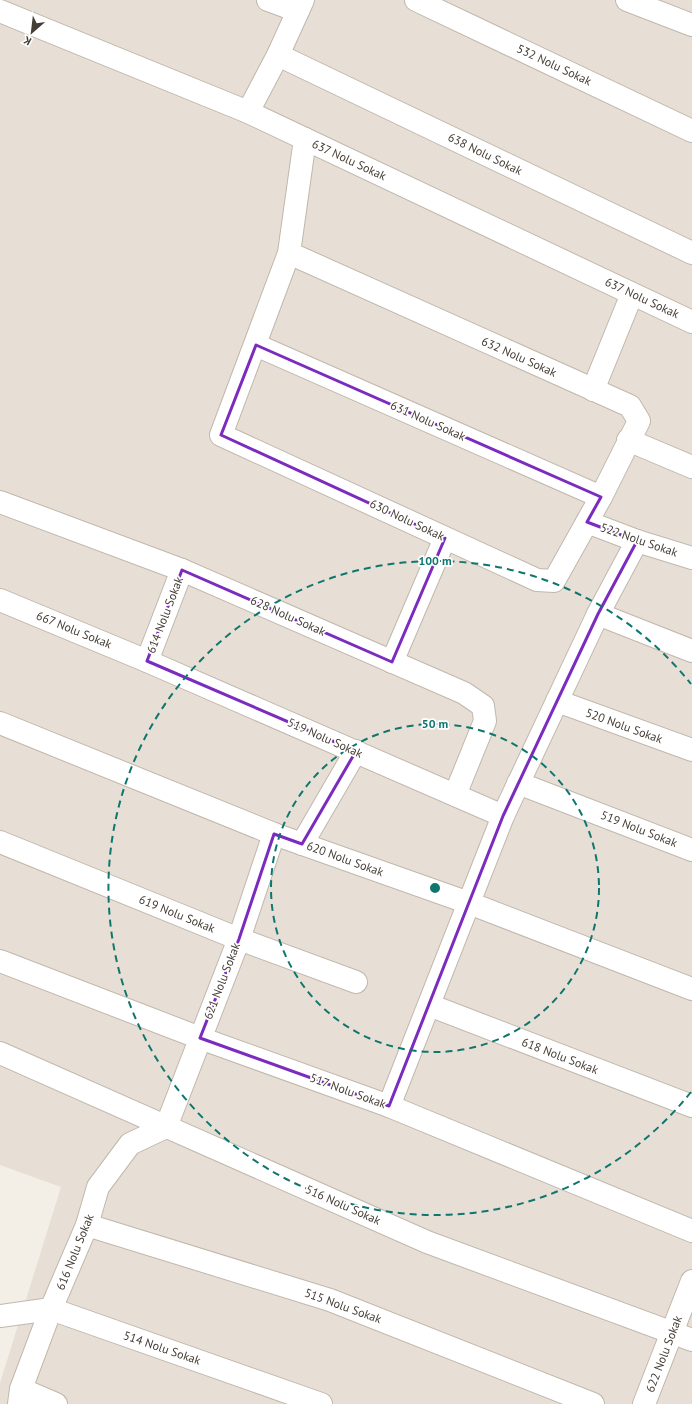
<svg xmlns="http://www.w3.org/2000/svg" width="692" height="1404" viewBox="0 0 692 1404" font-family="'PT Sans',sans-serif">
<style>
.residential{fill:#e7dfd5}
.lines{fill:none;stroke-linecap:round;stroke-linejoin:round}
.minor-casing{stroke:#c1b7ac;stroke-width:24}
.minor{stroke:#fff;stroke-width:22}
.marked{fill:none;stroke:#7b2cbf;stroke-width:3;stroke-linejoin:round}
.ring{fill:none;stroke:#0f766e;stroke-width:2;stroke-dasharray:7 5}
.labels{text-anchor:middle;stroke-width:3.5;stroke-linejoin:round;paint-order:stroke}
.street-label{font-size:12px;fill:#453e36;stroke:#fff}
.centre{fill:#0f766e;stroke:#fff;stroke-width:2}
.ring-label{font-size:12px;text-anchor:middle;font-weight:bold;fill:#0f766e;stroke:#fff;stroke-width:3.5;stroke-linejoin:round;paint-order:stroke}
</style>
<rect width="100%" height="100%" fill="#f3eee6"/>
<polygon class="residential" points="0,0 692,0 692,1404 0,1404 0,1383 61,1187 0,1165"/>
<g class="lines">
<defs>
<g id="minor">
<polyline points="268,0 298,11"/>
<polyline points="416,0 692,131"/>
<polyline points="627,0 692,25"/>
<polyline points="0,11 248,112 692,322"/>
<polyline points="278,55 692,253"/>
<polyline points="248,112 278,55 303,0"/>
<polyline points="289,253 630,406 639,421 601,497 554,581 537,580 221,435 289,253 305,139"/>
<polyline points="256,345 601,497"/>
<polyline points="593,390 632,294"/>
<polyline points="628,440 692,467"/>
<polyline points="0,502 182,570 464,693 483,706 485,721 455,795"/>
<polyline points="587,522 637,541 692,558"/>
<polyline points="0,600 147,661 503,816"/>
<polyline points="598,614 692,651"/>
<polyline points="147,661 182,570"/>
<polyline points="392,662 445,538"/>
<polyline points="557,701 692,750"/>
<polyline points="0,723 274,834 469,903 692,989"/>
<polyline points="518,783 692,850"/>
<polyline points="0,842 239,939 356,982"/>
<polyline points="302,844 356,751"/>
<polyline points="0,961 200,1038 389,1106 692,1231"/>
<polyline points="429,1005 692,1106"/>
<polyline points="0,1053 427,1242 692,1340"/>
<polyline points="389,1106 503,816 598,614 637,541"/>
<polyline points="87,1225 330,1300 593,1404"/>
<polyline points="0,1316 51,1309 321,1404"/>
<polyline points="21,1389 56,1404"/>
<polyline points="19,1404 21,1389 51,1309 87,1225 98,1187 130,1144 166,1127 239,939 274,834"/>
<polyline points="644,1404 692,1281"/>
</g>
</defs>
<use href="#minor" class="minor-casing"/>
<use href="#minor" class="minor"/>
</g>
<path class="marked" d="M256,345L601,497L587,522L637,541L598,614L503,816L389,1106L200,1038L239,939L274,834L302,844L356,751L147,661L182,570L392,662L445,538L221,435Z"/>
<g class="ring">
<circle cx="435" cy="888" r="164"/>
<path d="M691 1092A327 327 0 1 1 691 684"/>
</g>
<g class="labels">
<g class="street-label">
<text transform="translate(554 65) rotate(25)" y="4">532 Nolu Sokak</text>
<text transform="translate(485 154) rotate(26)" y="4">638 Nolu Sokak</text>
<text transform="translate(349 160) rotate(25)" y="4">637 Nolu Sokak</text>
<text transform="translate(642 298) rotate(25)" y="4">637 Nolu Sokak</text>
<text transform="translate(519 357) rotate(24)" y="4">632 Nolu Sokak</text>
<text transform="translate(428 421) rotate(24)" y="4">631 Nolu Sokak</text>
<text transform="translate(407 520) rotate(25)" y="4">630 Nolu Sokak</text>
<text transform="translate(639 540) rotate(19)" y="4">522 Nolu Sokak</text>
<text transform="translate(165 615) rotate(-69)" y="4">614 Nolu Sokak</text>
<text transform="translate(288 616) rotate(24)" y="4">628 Nolu Sokak</text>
<text transform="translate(74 630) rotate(22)" y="4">667 Nolu Sokak</text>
<text transform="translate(624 726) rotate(20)" y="4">520 Nolu Sokak</text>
<text transform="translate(325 738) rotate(24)" y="4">519 Nolu Sokak</text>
<text transform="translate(639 829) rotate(21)" y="4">519 Nolu Sokak</text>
<text transform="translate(345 859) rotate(20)" y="4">620 Nolu Sokak</text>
<text transform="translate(177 914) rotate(22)" y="4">619 Nolu Sokak</text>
<text transform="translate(222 981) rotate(-69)" y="4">621 Nolu Sokak</text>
<text transform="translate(560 1056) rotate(21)" y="4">618 Nolu Sokak</text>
<text transform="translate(348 1091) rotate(20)" y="4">517 Nolu Sokak</text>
<text transform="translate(343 1205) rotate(24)" y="4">516 Nolu Sokak</text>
<text transform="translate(75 1252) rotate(-68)" y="4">616 Nolu Sokak</text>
<text transform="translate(343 1306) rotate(20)" y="4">515 Nolu Sokak</text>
<text transform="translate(162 1348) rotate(19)" y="4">514 Nolu Sokak</text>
<text transform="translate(664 1354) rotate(-69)" y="4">622 Nolu Sokak</text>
</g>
</g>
<circle cx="435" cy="888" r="6" class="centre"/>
<g class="ring-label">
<text x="435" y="565">100 m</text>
<text x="435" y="728">50 m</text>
</g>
<g transform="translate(32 32) rotate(208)" stroke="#ffffff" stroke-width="3" paint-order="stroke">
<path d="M0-3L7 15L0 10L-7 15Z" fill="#453e36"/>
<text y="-6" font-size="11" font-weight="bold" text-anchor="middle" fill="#453e36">K</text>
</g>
</svg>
